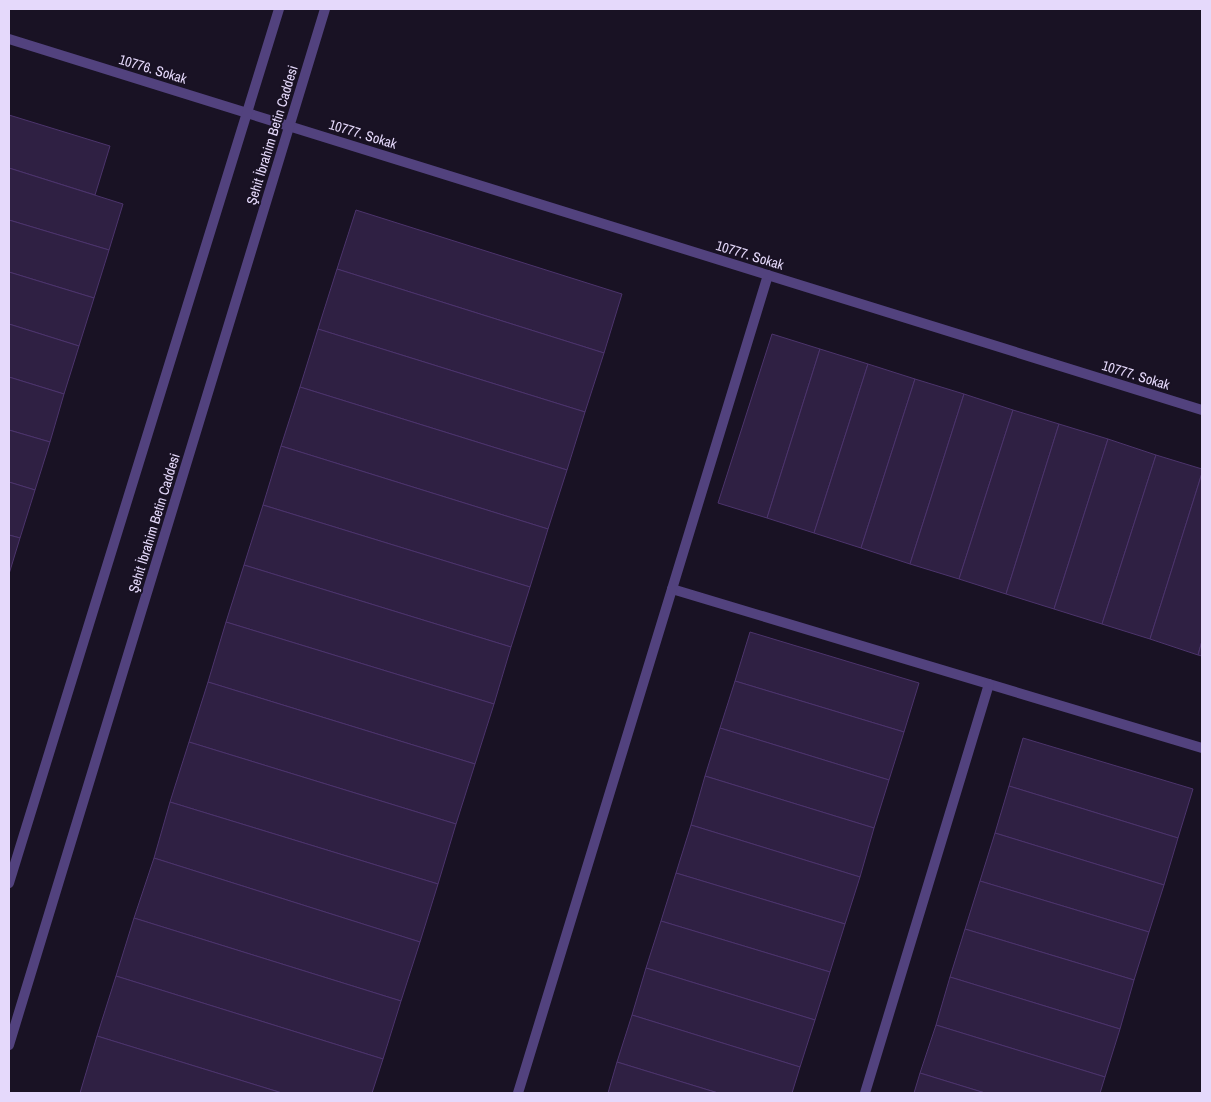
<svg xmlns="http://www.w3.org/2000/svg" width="1211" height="1102" viewBox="0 0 1211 1102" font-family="'Archivo Narrow',sans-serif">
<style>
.building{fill:#2f2043;stroke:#4c346c}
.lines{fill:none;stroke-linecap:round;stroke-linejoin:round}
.service{stroke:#52427e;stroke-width:10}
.minor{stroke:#52427e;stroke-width:10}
.tertiary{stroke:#52427e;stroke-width:10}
.labels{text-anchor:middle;stroke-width:4;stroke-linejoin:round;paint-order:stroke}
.street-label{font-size:14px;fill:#e5d9fb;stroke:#191224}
</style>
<rect width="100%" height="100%" fill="#191224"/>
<g class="building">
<polygon points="9,115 110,146 95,195 9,168"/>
<polygon points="9,168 123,204 109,250 9,220"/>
<polygon points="356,210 622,294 604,353 337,269"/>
<polygon points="9,220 109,250 94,298 9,272"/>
<polygon points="337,269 604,353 585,412 318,329"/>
<polygon points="9,272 94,298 79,346 9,324"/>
<polygon points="9,324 79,346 64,394 9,377"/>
<polygon points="318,329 585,412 567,470 300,387"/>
<polygon points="772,334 820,349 767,518 718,503"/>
<polygon points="820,349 868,364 814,533 767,518"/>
<polygon points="868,364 915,379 861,548 814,533"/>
<polygon points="9,377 64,394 50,442 9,430"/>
<polygon points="915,379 964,394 910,564 861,548"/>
<polygon points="300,387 567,470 548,529 281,446"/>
<polygon points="964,394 1013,410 959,579 910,564"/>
<polygon points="1013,410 1059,424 1006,594 959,579"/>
<polygon points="1059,424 1108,439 1054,609 1006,594"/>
<polygon points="9,430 50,442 35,490 9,482"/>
<polygon points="1108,439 1156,455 1102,624 1054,609"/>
<polygon points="281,446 548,529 530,587 263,505"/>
<polygon points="1156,455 1202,469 1202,473 1150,639 1102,624"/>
<polygon points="1202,473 1202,641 1198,655 1150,639"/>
<polygon points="9,482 35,490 20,538 9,535"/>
<polygon points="263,505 530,587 511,647 244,565"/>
<polygon points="9,535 20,538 9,574"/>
<polygon points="244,565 511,647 494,704 226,622"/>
<polygon points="226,622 494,704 475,764 208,682"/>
<polygon points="750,632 919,683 904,732 735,681"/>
<polygon points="1202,641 1202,656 1198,655"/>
<polygon points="735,681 904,732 889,780 720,728"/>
<polygon points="208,682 475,764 456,824 189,742"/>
<polygon points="720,728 889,780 874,828 705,776"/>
<polygon points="1023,738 1193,789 1178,838 1009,786"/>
<polygon points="189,742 456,824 438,884 170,802"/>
<polygon points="705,776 874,828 860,877 691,825"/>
<polygon points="1009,786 1178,838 1164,885 995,833"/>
<polygon points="170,802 438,884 420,942 154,858"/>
<polygon points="691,825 860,877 845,924 676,873"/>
<polygon points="995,833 1164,885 1149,932 980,881"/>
<polygon points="154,858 420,942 401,1001 134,918"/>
<polygon points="676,873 845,924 830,972 661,921"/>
<polygon points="980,881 1149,932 1134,980 965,929"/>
<polygon points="134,918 401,1001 383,1059 116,976"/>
<polygon points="661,921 830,972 815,1020 646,968"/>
<polygon points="965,929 1134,980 1120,1029 950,977"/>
<polygon points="646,968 815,1020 800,1067 632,1015"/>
<polygon points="116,976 383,1059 372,1093 282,1093 97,1036"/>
<polygon points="950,977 1120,1029 1105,1077 936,1025"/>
<polygon points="632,1015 800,1067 792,1093 718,1093 617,1062"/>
<polygon points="936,1025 1105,1077 1100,1093 985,1093 920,1073"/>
<polygon points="97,1036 282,1093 80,1093"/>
<polygon points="617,1062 718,1093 608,1093"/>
<polygon points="920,1073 985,1093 914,1093"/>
</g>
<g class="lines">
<g class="service">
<polyline points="672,589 1202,748"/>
<polyline points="518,1093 768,275"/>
<polyline points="865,1093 989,684"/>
</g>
<polyline class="minor" points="9,39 1202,410"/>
<g class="tertiary">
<polyline points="9,883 279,9"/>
<polyline points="9,1045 325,9"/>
</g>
</g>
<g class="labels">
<g class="street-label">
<text transform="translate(153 69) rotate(17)" y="5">10776. Sokak</text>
<text transform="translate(363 134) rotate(17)" y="5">10777. Sokak</text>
<text transform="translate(272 135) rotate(-73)" y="5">Şehit İbrahim Betin Caddesi</text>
<text transform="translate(750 255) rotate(17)" y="5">10777. Sokak</text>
<text transform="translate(1136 375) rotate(17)" y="5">10777. Sokak</text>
<text transform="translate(154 523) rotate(-73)" y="5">Şehit İbrahim Betin Caddesi</text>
</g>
</g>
<rect width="1211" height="1102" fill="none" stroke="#e5d9fb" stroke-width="20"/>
</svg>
